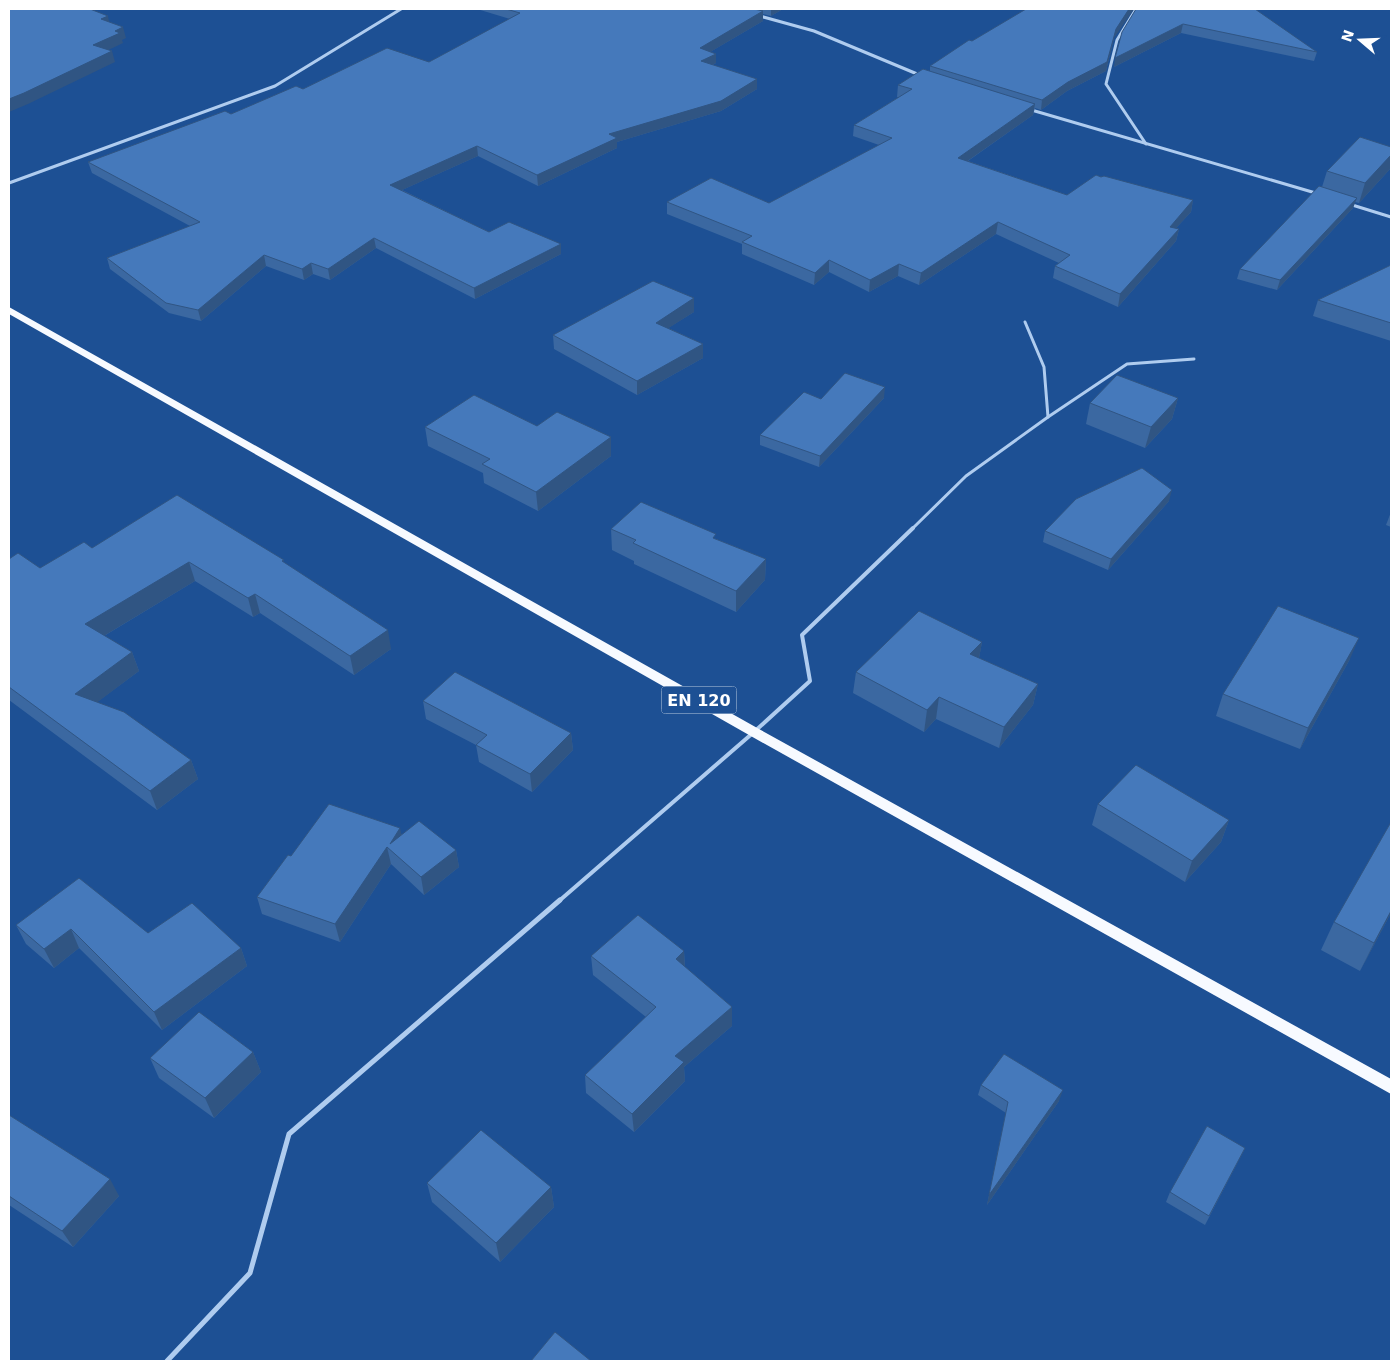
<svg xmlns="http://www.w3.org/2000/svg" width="1400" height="1370" viewBox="0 0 1400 1370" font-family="'DejaVu Sans',sans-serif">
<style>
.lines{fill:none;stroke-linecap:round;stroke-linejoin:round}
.lane-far2{stroke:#afccef;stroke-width:3}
.lane-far1{stroke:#afccef;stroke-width:4}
.lane{stroke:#afccef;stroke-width:5}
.street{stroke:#afccef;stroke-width:3}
.primary{fill:#f7faff;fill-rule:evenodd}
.wall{fill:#3b68a1}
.shaded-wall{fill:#305583}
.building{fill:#4579bb;stroke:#305583}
.labels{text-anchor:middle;stroke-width:5;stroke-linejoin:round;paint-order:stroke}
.shield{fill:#1d5094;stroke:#bbcadf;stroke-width:1}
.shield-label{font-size:16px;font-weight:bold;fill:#fff}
</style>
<rect width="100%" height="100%" fill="#1d5094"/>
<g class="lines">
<g class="lane-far2">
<polyline points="1025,322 1044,367 1048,417"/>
<polyline points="912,529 966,476 1048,417 1127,364 1194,359"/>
</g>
<polyline class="lane-far1" points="559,901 754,732 810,681 802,635 913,528"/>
<polyline class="lane" points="167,1361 250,1273 289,1134 560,900"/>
<g class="street">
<polyline points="1136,9 1117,40 1106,84 1146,144"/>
<polyline points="756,15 814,31 922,76"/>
<polyline points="1028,109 1319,194"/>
<polyline points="9,183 275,86 401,9"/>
<polyline points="1349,204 1391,217"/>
</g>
<polygon class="primary" points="9,307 759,729 1391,1079 1391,1094 749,735 9,314"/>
</g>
<g class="wall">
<polygon points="477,9 783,9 771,16 763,14 763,21 710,52 716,54 716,63 713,65 757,79 757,89 721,111 617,142 617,148 538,186 478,156 402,190 489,232 561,254 475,299 376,248 330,280 313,274 304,280 266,266 201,321 169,313 110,269 107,258 190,226 92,173 88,162 231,114 303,89 429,62 510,19"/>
<polygon points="1136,9 1317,52 1314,61 1181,33 1114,67"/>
<polygon points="1114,38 1106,71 1067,91 1041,110 1035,108 1033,115 968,161 1067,195 1101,177 1193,200 1191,212 1176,228 1179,229 1176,241 1118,307 1053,278 1055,266 1059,263 996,234 919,285 898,276 869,292 829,272 814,285 742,254 742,244 667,214 667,202 769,203 879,145 853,136 854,125 899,97 897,97 898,85 930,71 930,66 972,41"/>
<polygon points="1391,168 1359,203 1355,202 1353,208 1277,290 1237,279 1240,269 1322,187 1327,171"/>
<polygon points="1391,265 1391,341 1313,316 1318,300"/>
<polygon points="694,312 668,328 703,344 703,358 637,395 554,349 553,335"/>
<polygon points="884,398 819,467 760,445 760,435 821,399"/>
<polygon points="1178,398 1172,419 1145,448 1086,424 1090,403"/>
<polygon points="537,426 611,456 538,511 484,483 483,473 428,446 425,427"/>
<polygon points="1169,501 1108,570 1043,542 1045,531"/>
<polygon points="1391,512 1391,527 1386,525"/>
<polygon points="611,529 716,539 766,559 765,580 736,612 634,564 634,561 612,550"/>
<polygon points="92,548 284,563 391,649 354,675 260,613 253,617 195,581 104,636 132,652 139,671 97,702 191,760 198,779 157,810 9,700 9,559 40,568"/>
<polygon points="982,642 979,658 1038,684 1033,705 999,748 936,719 924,732 853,693 856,672"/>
<polygon points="1350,659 1300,749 1216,716 1223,694"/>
<polygon points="423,701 571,733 573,750 532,792 479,762 476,745 426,719"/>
<polygon points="1098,804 1229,820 1221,842 1185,882 1092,825"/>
<polygon points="402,834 456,850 459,867 424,895 391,864 340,942 262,914 257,897 291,856"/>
<polygon points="1391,913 1360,971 1321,950 1334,922"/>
<polygon points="16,925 148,933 241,948 247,966 162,1030 79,948 54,968 26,944"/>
<polygon points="684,951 685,967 732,1007 732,1026 684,1067 685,1081 634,1132 586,1093 585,1075 646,1017 593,975 591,956"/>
<polygon points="253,1052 261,1072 214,1118 159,1078 150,1058"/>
<polygon points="981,1085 1059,1101 987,1205 1006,1113 978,1095"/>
<polygon points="9,1115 119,1196 73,1247 9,1205"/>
<polygon points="1245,1148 1205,1225 1166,1202 1170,1192"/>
<polygon points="427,1183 551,1187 554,1207 500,1262 432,1202"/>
</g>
<g class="shaded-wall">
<polygon points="771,9 783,9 771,16"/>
<polygon points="1129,9 1134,9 1114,38 1106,71 1067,91 1041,110 1042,100 1116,29"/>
<polygon points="763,11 763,21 700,58 700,48"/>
<polygon points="108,16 110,27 101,19"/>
<polygon points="1183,24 1181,33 1114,67 1115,58"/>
<polygon points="123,27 126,38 122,40 123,43 96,56 93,45 115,31"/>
<polygon points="112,51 115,62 28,104 9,112 9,99"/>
<polygon points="716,54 716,63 701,71 701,61"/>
<polygon points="757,79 757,89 721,111 617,142 617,148 538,186 537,175 609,134"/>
<polygon points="1035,104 1033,115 956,169 958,158"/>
<polygon points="477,146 478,156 391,195 390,185"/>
<polygon points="1391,155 1391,168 1359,203 1365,183"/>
<polygon points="1357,198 1353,208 1277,290 1280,280"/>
<polygon points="1193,200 1191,212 1167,238 1170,227"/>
<polygon points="998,222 996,234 919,285 921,273"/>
<polygon points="1179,229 1176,241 1118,307 1120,294"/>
<polygon points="374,238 376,248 330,280 328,269"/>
<polygon points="561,244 561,254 475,299 474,288"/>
<polygon points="264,255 266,266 201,321 198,310"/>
<polygon points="829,260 829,272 814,285 815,273"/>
<polygon points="311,263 313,274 304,280 302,269"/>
<polygon points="899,264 898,276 869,292 870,280"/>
<polygon points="694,298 694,312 656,336 656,323"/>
<polygon points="703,344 703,358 637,395 637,381"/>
<polygon points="885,387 884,398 819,467 820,456"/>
<polygon points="1178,398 1172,419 1145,448 1151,427"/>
<polygon points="611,437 611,456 538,511 536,492"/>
<polygon points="1172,490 1169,501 1108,570 1111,559"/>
<polygon points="766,559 765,580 736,612 736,591"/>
<polygon points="189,562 195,581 92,643 85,624"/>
<polygon points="255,594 260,613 253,617 248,598"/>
<polygon points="388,630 391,649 354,675 350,656"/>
<polygon points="1359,638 1350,659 1300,749 1308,728"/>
<polygon points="982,642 978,664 970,654"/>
<polygon points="132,652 139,671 83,713 75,694"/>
<polygon points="1038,684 1033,705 999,748 1004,727"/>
<polygon points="939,697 936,719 924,732 927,710"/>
<polygon points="571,733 573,750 532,792 530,774"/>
<polygon points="191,760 198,779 157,810 150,791"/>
<polygon points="1229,820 1221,842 1185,882 1192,861"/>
<polygon points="400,828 404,845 390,844"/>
<polygon points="387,847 391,864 340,942 335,924"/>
<polygon points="456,850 459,867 424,895 421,877"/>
<polygon points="1391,911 1391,913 1360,971 1374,943"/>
<polygon points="71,929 79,948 54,968 44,949"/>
<polygon points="241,948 247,966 162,1030 154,1012"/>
<polygon points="684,951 685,970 676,959"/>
<polygon points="732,1007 732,1026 684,1067 685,1081 634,1132 632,1114 675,1056"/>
<polygon points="253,1052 261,1072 214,1118 205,1098"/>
<polygon points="1063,1090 1059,1101 987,1205 989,1195"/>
<polygon points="110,1179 119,1196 73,1247 62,1231"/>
<polygon points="551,1187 554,1207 500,1262 496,1243"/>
</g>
<g class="building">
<polygon points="9,9 90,9 108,16 101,19 123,27 115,31 120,33 93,45 112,51 24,93 9,99"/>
<polygon points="506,9 754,9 763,11 700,48 716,54 701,61 757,79 721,101 609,134 617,138 537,175 477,146 390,185 489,232 509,222 561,244 474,288 374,238 328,269 311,263 302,269 264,255 198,310 166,303 107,258 200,222 88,162 225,111 231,114 296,86 303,89 387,48 429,62 520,13"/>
<polygon points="1026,9 1129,9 1116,29 1107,62 1068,82 1042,100 930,66 969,40 972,41"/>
<polygon points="1136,9 1255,9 1317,52 1183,24 1115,58 1122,32"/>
<polygon points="923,69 1035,104 958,158 1067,195 1096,175 1101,177 1104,176 1193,200 1170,227 1179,229 1120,294 1055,266 1070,255 998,222 921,273 899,264 870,280 829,260 815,273 742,242 752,236 667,202 711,178 769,203 892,138 854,125 912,89 898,85"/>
<polygon points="1360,137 1391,147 1391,155 1365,183 1327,171"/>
<polygon points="1319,186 1357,198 1280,280 1240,269"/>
<polygon points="1391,265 1391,323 1318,300"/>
<polygon points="653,281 694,298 656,323 703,344 637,381 553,335"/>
<polygon points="845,373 885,387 820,456 760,435 804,392 821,399"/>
<polygon points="1117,375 1178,398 1151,427 1090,403"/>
<polygon points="474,395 537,426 557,412 611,437 536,492 482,464 490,459 425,427"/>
<polygon points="1142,468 1172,490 1111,559 1045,531 1076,499"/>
<polygon points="177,495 284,560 282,561 388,630 350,656 255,594 248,598 189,562 85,624 132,652 75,694 124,712 191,760 150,791 9,687 9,559 18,553 40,568 84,542 92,548"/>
<polygon points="641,502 716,534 713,538 766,559 736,591 633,543 636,540 611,529"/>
<polygon points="1278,606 1359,638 1308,728 1223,694"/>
<polygon points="919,611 982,642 970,654 1038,684 1004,727 939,697 927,710 856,672"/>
<polygon points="455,672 571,733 530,774 476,745 487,735 423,701"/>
<polygon points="1136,765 1229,820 1192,861 1098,804"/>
<polygon points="329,804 400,828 390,844 419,821 456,850 421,877 387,847 335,924 257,897 288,855 291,856"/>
<polygon points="1391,822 1391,911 1374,943 1334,922"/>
<polygon points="79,878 148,933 192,903 241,948 154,1012 71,929 44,949 16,925"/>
<polygon points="638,915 684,951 676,959 732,1007 675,1056 684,1062 632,1114 585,1075 656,1007 591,956"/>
<polygon points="199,1012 253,1052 205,1098 150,1058"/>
<polygon points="1004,1054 1063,1090 989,1195 1008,1102 981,1085"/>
<polygon points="9,1115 110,1179 62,1231 9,1196"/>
<polygon points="1207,1126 1245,1148 1209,1216 1170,1192"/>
<polygon points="481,1130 551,1187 496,1243 427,1183"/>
<polygon points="555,1332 591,1361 531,1361"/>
</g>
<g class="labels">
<rect class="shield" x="661.5" y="686.5" width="75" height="27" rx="4"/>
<g class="shield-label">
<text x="699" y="706">EN 120</text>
</g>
</g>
<rect width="1400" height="1370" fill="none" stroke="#ffffff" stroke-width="20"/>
<g transform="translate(1360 40) rotate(289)" stroke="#1d5094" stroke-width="4" paint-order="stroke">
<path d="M0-4L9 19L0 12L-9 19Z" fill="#ffffff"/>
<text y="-8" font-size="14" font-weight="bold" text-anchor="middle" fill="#ffffff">N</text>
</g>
</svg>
